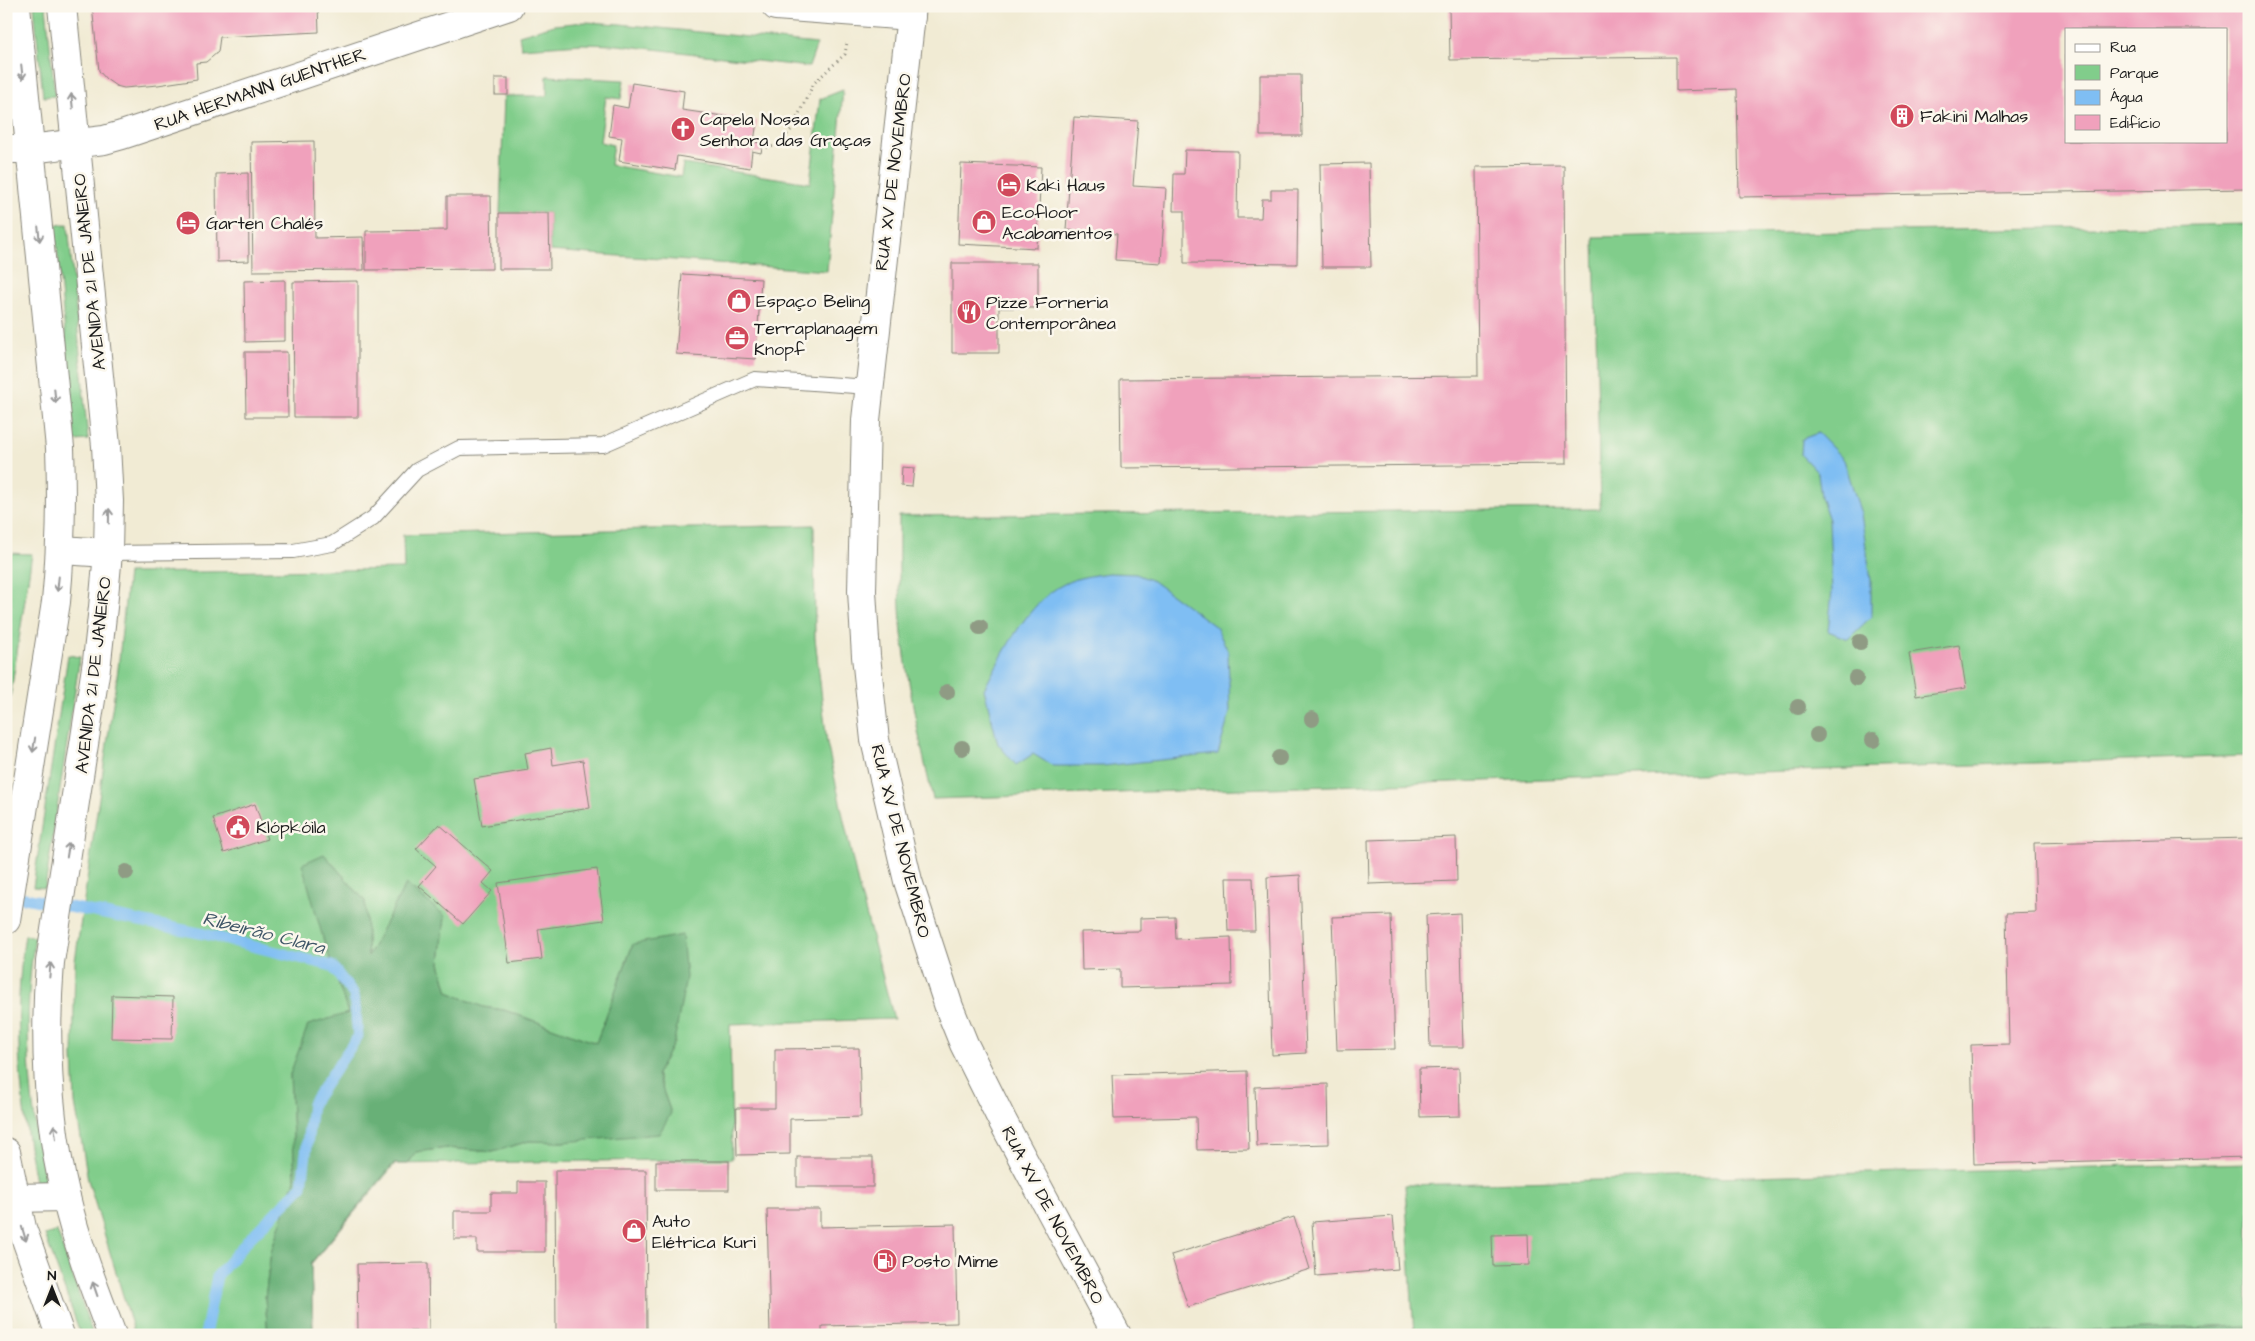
<svg xmlns="http://www.w3.org/2000/svg" width="2255" height="1341" viewBox="0 0 2255 1341" font-family="'Architects Daughter',sans-serif">
<style>
.green{fill:#81cd8b;stroke:#4e7454}
.forest{fill:#68b077;stroke:#42664a}
.water{fill:#7fbef3;stroke:#4e6d88}
.lines{fill:none;stroke-linecap:round;stroke-linejoin:round}
.stream{stroke:#7fbef3;stroke-width:11}
.building{fill:#f0a1bc;fill-rule:evenodd}
.service-casing{stroke:#868478;stroke-width:16}
.minor-casing{stroke:#868478;stroke-width:30}
.tertiary-casing{stroke:#868478;stroke-width:30}
.secondary-casing{stroke:#868478;stroke-width:30}
.primary-casing{stroke:#868478;stroke-width:30}
.path{stroke:#868478;stroke-width:3;stroke-dasharray:1 4;stroke-linecap:butt}
.service{stroke:#fff;stroke-width:14}
.minor{stroke:#fff;stroke-width:28}
.tertiary{stroke:#fff;stroke-width:28}
.secondary{stroke:#fff;stroke-width:28}
.primary{stroke:#fff;stroke-width:28}
.tree{fill:#8f9b84}
.oneway{stroke:#999}
.labels{text-anchor:middle;stroke-width:5;stroke-linejoin:round;paint-order:stroke}
.street-label{font-size:18px;fill:#1c1c1c;stroke:#fbf7ec}
.poi-label{font-size:18px;fill:#1c1c1c;stroke:#fbf7ec;text-anchor:start}
.water-label{font-size:19px;font-style:italic;fill:#3f5567;stroke:#fbf7ec}
</style>
<rect width="100%" height="100%" fill="#fbf7ec"/>
<filter id="ink" filterUnits="userSpaceOnUse"><feTurbulence type="fractalNoise" baseFrequency=".02" numOctaves="2"/><feDisplacementMap in="SourceGraphic" scale="10" xChannelSelector="R" yChannelSelector="G"/><feConvolveMatrix kernelMatrix="1 2 1 2 8 2 1 2 1" color-interpolation-filters="sRGB"/></filter>
<filter id="wash" filterUnits="userSpaceOnUse"><feTurbulence type="fractalNoise" baseFrequency=".0096" numOctaves="4" result="noise"/><feDisplacementMap in="SourceGraphic" scale="20" xChannelSelector="R" yChannelSelector="G"/><feGaussianBlur stdDeviation="1.12" result="paint"/><feColorMatrix in="noise" values="0 0 0 0 0 0 0 0 0 0 0 0 0 0 0 0 0 1.4 0 .05"/><feComposite in="paint" operator="in"/></filter>
<g filter="url(#wash)">
<rect width="100%" height="100%" fill="#f1ebd4"/>
<g class="green">
<polygon points="34,6 46,6 55,96 43,97"/>
<polygon points="585,22 620,24 817,44 809,67 618,45 582,44 521,48 519,35 554,25"/>
<polygon points="547,76 624,80 621,99 606,97 600,142 613,145 610,165 681,177 683,164 810,183 820,99 843,90 827,271 550,251 549,213 500,213 504,96 547,96"/>
<polygon points="68,224 88,440 75,441 55,225"/>
<path d="M2249,224V756L933,799C920,745 909,690 902,634C898,595 899,555 899,516L1600,509L1594,237Z"/>
<polygon points="814,525 815,638 827,743 858,884 894,1019 730,1024 732,1159 395,1164 311,1264 313,1335 311,1263 393,1164 408,1164 416,1152 447,1148 493,1152 529,1141 563,1142 671,1113 657,1074 674,1042 633,944 596,1043 504,1010 483,1007 448,992 440,963 445,916 406,884 368,957 365,901 324,854 323,938 348,1013 290,1074 295,1179 271,1252 265,1298 268,1335 135,1335 88,1180 75,1103 73,1056 75,961 118,669 128,573 404,569 403,535"/>
<polygon points="6,553 32,554 6,725"/>
<polygon points="68,655 80,657 45,888 33,887"/>
<path d="M25,935L35,937C22,1017 29,1101 45,1180L35,1182C20,1100 12,1017 25,935Z"/>
<polygon points="2249,1163 2249,1326 1958,1335 1414,1335 1405,1185"/>
<polygon points="57,1231 93,1335 81,1335 45,1235"/>
</g>
<g class="forest">
<polygon points="324,854 365,901 368,956 406,884 445,916 440,963 448,992 483,1007 504,1010 596,1043 633,944 682,935 686,977 674,1042 657,1074 671,1113 659,1134 563,1142 529,1141 493,1152 447,1148 416,1152 408,1164 393,1164 311,1263 313,1335 268,1335 265,1298 271,1252 295,1179 290,1074 308,1025 348,1013 323,938 302,864"/>
<polygon points="2249,1326 2249,1335 1958,1335"/>
</g>
<g class="water">
<polygon points="1818,433 1844,460 1861,514 1871,580 1871,617 1848,639 1828,631 1832,592 1829,520 1821,497 1818,473 1801,455 1802,439"/>
<path d="M1109,573L1136,574L1153,581L1216,627L1228,651L1230,712L1218,754L1103,766H1053L1033,754L1016,765L998,744L984,689C1003,654 1027,602 1064,584C1077,577 1095,575 1109,573Z"/>
</g>
<g class="lines">
<polyline class="stream" points="10,895 204,934 332,966 354,995 358,1036 312,1104 302,1186 248,1240 217,1276 205,1335"/>
</g>
<g id="blocks">
<g class="building">
<polygon points="92,6 318,6 319,32 220,37 218,52 206,62 196,63 197,79 158,85 124,88 116,86 106,79 99,71"/>
<path d="M1449,6H2249V189L1739,197L1737,89L1676,91V57L1450,60ZM2066,29H2226V141H2066Z"/>
<polygon points="1260,75 1301,75 1302,136 1260,136"/>
<rect x="495" y="78" width="13" height="17"/>
<polygon points="632,83 684,91 682,110 757,121 754,142 763,143 761,153 752,151 750,168 677,156 675,170 619,161 622,138 609,136 613,105 628,108"/>
<polygon points="1074,117 1138,121 1133,186 1166,188 1161,263 1115,260 1117,234 1066,230"/>
<polygon points="314,141 315,238 363,237 364,270 253,271 251,142"/>
<polygon points="1185,150 1238,151 1237,218 1261,218 1262,199 1271,199 1271,190 1298,190 1297,264 1184,263 1184,211 1173,211 1174,174 1184,174"/>
<polygon points="1369,163 1371,267 1322,267 1320,164"/>
<polygon points="961,164 1041,167 1037,248 958,244"/>
<polygon points="1564,166 1566,464 1121,468 1120,379 1478,376 1476,167"/>
<polygon points="248,173 249,261 217,262 216,174"/>
<polygon points="447,196 491,196 492,269 366,270 366,231 447,230"/>
<polygon points="499,213 549,213 550,269 499,269"/>
<polygon points="952,263 1038,263 1038,308 999,308 999,353 952,353"/>
<polygon points="682,274 761,279 756,359 676,354"/>
<polygon points="285,280 285,341 245,342 244,281"/>
<polygon points="358,281 358,417 294,417 293,282"/>
<polygon points="245,352 287,352 288,417 246,417"/>
<polygon points="902,467 914,468 912,487 901,486"/>
<polygon points="1959,645 1966,688 1916,696 1909,653"/>
<polygon points="551,748 553,765 583,760 590,808 482,826 474,779 528,770 525,753"/>
<polygon points="255,804 267,839 224,853 213,818"/>
<polygon points="439,824 493,871 483,883 492,891 463,924 419,886 436,866 416,849"/>
<polygon points="1456,837 1457,881 1369,884 1368,840"/>
<polygon points="2249,838 2249,1157 1974,1164 1971,1045 2009,1044 2006,913 2036,912 2034,843"/>
<polygon points="597,869 604,920 538,929 542,959 509,963 498,883"/>
<polygon points="1300,875 1306,1053 1272,1055 1267,877"/>
<polygon points="1226,878 1253,878 1255,931 1228,931"/>
<polygon points="1460,913 1464,1047 1430,1047 1426,915"/>
<polygon points="1391,915 1395,1049 1337,1050 1332,917"/>
<polygon points="1175,917 1176,939 1231,937 1232,985 1120,988 1120,969 1082,970 1081,932 1140,931 1140,918"/>
<polygon points="112,995 173,997 172,1039 111,1038"/>
<polygon points="859,1048 861,1117 790,1119 790,1154 737,1155 736,1108 775,1108 775,1049"/>
<polygon points="1459,1068 1460,1116 1420,1117 1419,1069"/>
<polygon points="1247,1071 1249,1149 1197,1150 1196,1117 1114,1119 1112,1075"/>
<polygon points="1328,1084 1329,1144 1257,1146 1255,1087"/>
<rect x="797" y="1157" width="76" height="30"/>
<rect x="656" y="1161" width="73" height="29"/>
<polygon points="555,1170 646,1170 647,1335 556,1335"/>
<polygon points="518,1182 545,1182 545,1252 477,1252 477,1239 454,1239 454,1211 491,1211 491,1193 518,1193"/>
<polygon points="767,1209 820,1209 820,1227 955,1224 957,1323 822,1326 822,1335 770,1335"/>
<polygon points="1393,1216 1398,1269 1316,1276 1312,1222"/>
<polygon points="1294,1217 1310,1269 1188,1307 1171,1255"/>
<polygon points="1528,1234 1529,1265 1493,1266 1492,1235"/>
<polygon points="428,1263 429,1331 358,1332 357,1264"/>
</g>
</g>
</g>
<g filter="url(#ink)">
<use href="#blocks" fill-opacity="0" stroke="#868478" stroke-width="1"/>
<g class="lines">
<defs>
<polyline id="service" points="108,553 293,551 332,544 373,518 417,470 459,448 603,445 755,379 869,387"/>
<polyline id="minor" points="6,149 30,149"/>
<g id="tertiary">
<polyline points="776,6 911,16"/>
<polyline points="30,149 104,140 122,135 509,6"/>
</g>
<g id="secondary">
<path d="M62,6L106,446L109,501L108,553L103,607L97,661L50,962C44,1040 47,1120 66,1197C77,1244 95,1290 112,1335"/>
<polyline points="61,550 108,553"/>
<path d="M6,920L56,602C61,550 62,500 60,448L16,6"/>
<polyline points="6,1152 22,1228 60,1335"/>
<polyline points="14,1198 66,1197"/>
</g>
<polyline id="primary" points="912,6 866,420 862,591 866,656 875,740 908,881 949,1007 964,1044 1002,1120 1117,1335"/>
</defs>
<use href="#service" class="service-casing"/>
<use href="#minor" class="minor-casing"/>
<use href="#tertiary" class="tertiary-casing"/>
<use href="#secondary" class="secondary-casing"/>
<use href="#primary" class="primary-casing"/>
<polyline class="path" points="762,148 776,146 791,130 814,83 845,54 847,42"/>
<use href="#service" class="service"/>
<use href="#minor" class="minor"/>
<use href="#tertiary" class="tertiary"/>
<use href="#secondary" class="secondary"/>
<use href="#primary" class="primary"/>
</g>
<g class="tree">
<circle cx="980" cy="627" r="8"/>
<circle cx="1860" cy="642" r="8"/>
<circle cx="1856" cy="678" r="8"/>
<circle cx="947" cy="692" r="8"/>
<circle cx="1798" cy="707" r="8"/>
<circle cx="1312" cy="719" r="8"/>
<circle cx="1817" cy="735" r="8"/>
<circle cx="1873" cy="740" r="8"/>
<circle cx="962" cy="748" r="8"/>
<circle cx="1279" cy="758" r="8"/>
<circle cx="126" cy="872" r="8"/>
</g>
<defs><path id="oneway-shaft" d="M-6 0H5M1.5-3L5.5 0L1.5 3" fill="none" stroke-width="1.6" stroke-linecap="round" stroke-linejoin="round" transform="scale(1.25)"/></defs>
<g class="oneway">
<use href="#oneway-shaft" transform="translate(22 72) rotate(84)"/>
<use href="#oneway-shaft" transform="translate(72 101) rotate(-96)"/>
<use href="#oneway-shaft" transform="translate(39 234) rotate(84)"/>
<use href="#oneway-shaft" transform="translate(55 396) rotate(84)"/>
<use href="#oneway-shaft" transform="translate(109 516) rotate(-89)"/>
<use href="#oneway-shaft" transform="translate(58 584) rotate(96)"/>
<use href="#oneway-shaft" transform="translate(34 745) rotate(99)"/>
<use href="#oneway-shaft" transform="translate(68 850) rotate(-81)"/>
<use href="#oneway-shaft" transform="translate(50 970) rotate(-85)"/>
<use href="#oneway-shaft" transform="translate(55 1132) rotate(-98)"/>
<use href="#oneway-shaft" transform="translate(24 1234) rotate(73)"/>
<use href="#oneway-shaft" transform="translate(95 1289) rotate(-109)"/>
</g>
</g>
<defs>
<symbol id="building-disc" viewBox="-11 -11 22 22"><circle r="9.5" fill="#d1495b" stroke="#fbf7ec"/><path d="M-4-6H4V6H1V3H-1V6H-4ZM-2.5-4.3h1.7v1.8h-1.7ZM.8-4.3h1.7v1.8H.8ZM-2.5-1h1.7V.8h-1.7ZM.8-1h1.7V.8H.8Z" fill="#fff"/></symbol>
<symbol id="church-disc" viewBox="-11 -11 22 22"><circle r="9.5" fill="#d1495b" stroke="#fbf7ec"/><path d="M-1.2-6h2.4v3.5h3.3v2.4h-3.3V6h-2.4V-.1h-3.3v-2.4h3.3Z" fill="#fff"/></symbol>
<symbol id="hotel-disc" viewBox="-11 -11 22 22"><circle r="9.5" fill="#d1495b" stroke="#fbf7ec"/><path d="M-6-4.5h1.5V1H6V5H4.5V3h-9V5H-6ZM-4 0a1.8 1.8 0 1 1 3.6 0ZM.5 0V-2.5h3Q6-2.5 6 0Z" fill="#fff"/></symbol>
<symbol id="shop-disc" viewBox="-11 -11 22 22"><circle r="9.5" fill="#d1495b" stroke="#fbf7ec"/><path d="M-5-2.5h2.3a2.7 3.5 0 0 1 5.4 0H5L5.5 6h-11ZM-1.5-2.5h3a1.5 2.3 0 0 0-3 0Z" fill="#fff"/></symbol>
<symbol id="restaurant-disc" viewBox="-11 -11 22 22"><circle r="9.5" fill="#d1495b" stroke="#fbf7ec"/><path d="M-5-6h1v4h1v-4h1v4h1v-4h1v5L-1.5 .5V6h-2V.5L-5-1ZM5-6V6H3V1.5H1.5Q1.5-4 5-6Z" fill="#fff"/></symbol>
<symbol id="office-disc" viewBox="-11 -11 22 22"><circle r="9.5" fill="#d1495b" stroke="#fbf7ec"/><path d="M-6-3h4V-5.5h4V-3h4V5H-6ZM-1-4.5V-3h2v-1.5ZM-6 0V1H6V0Z" fill="#fff"/></symbol>
<symbol id="civic-disc" viewBox="-11 -11 22 22"><circle r="9.5" fill="#d1495b" stroke="#fbf7ec"/><path d="M-.6-6.5H3V-4.5H.6V-3L4-1V1h2V6H-6V1h2V-1L-.6-3ZM-1.2 2.5V6h2.4V2.5Z" fill="#fff"/></symbol>
<symbol id="fuel-disc" viewBox="-11 -11 22 22"><circle r="9.5" fill="#d1495b" stroke="#fbf7ec"/><path d="M-5.5-6h7V0h2V4h1.3V-2.5L3-4.5l.8-.8L6-3V5H2.5V1h-1V6h-7ZM-4.2-4.7v3.2H.2V-4.7Z" fill="#fff"/></symbol>
</defs>
<g fill-rule="evenodd">
<use href="#building-disc" x="1888" y="102" width="28" height="28"/>
<use href="#church-disc" x="669" y="115" width="28" height="28"/>
<use href="#hotel-disc" x="995" y="171" width="28" height="28"/>
<use href="#shop-disc" x="970" y="208" width="28" height="28"/>
<use href="#hotel-disc" x="174" y="209" width="28" height="28"/>
<use href="#shop-disc" x="725" y="287" width="28" height="28"/>
<use href="#restaurant-disc" x="955" y="298" width="28" height="28"/>
<use href="#office-disc" x="723" y="324" width="28" height="28"/>
<use href="#civic-disc" x="224" y="813" width="28" height="28"/>
<use href="#shop-disc" x="620" y="1217" width="28" height="28"/>
<use href="#fuel-disc" x="871" y="1247" width="28" height="28"/>
</g>
<g class="labels">
<g class="street-label">
<text transform="translate(260 89) rotate(-19)" y="6">RUA HERMANN GUENTHER</text>
<text transform="translate(893 172) rotate(-83)" y="6">RUA XV DE NOVEMBRO</text>
<text transform="translate(89 272) rotate(-96)" y="6">AVENIDA 21 DE JANEIRO</text>
<text transform="translate(93 675) rotate(-83)" y="6">AVENIDA 21 DE JANEIRO</text>
<text transform="translate(901 841) rotate(76)" y="6">RUA XV DE NOVEMBRO</text>
<text transform="translate(1053 1215) rotate(62)" y="6">RUA XV DE NOVEMBRO</text>
</g>
<g class="poi-label">
<text x="1920" y="122">Fakini Malhas</text>
<text x="700" y="125">Capela Nossa<tspan x="700" dy="21">Senhora das Graças</tspan></text>
<text x="1026" y="191">Kaki Haus</text>
<text x="1002" y="218">Ecofloor<tspan x="1002" dy="21">Acabamentos</tspan></text>
<text x="206" y="229">Garten Chalés</text>
<text x="756" y="307">Espaço Beling</text>
<text x="986" y="308">Pizze Forneria<tspan x="986" dy="21">Contemporânea</tspan></text>
<text x="754" y="334">Terraplanagem<tspan x="754" dy="21">Knopf</tspan></text>
<text x="256" y="833">Klópkóila</text>
<text x="652" y="1227">Auto<tspan x="652" dy="21">Elétrica Kuri</tspan></text>
<text x="902" y="1267">Posto Mime</text>
</g>
<g class="water-label">
<text transform="translate(264 932) rotate(14)" y="7">Ribeirão Clara</text>
</g>
</g>
<rect width="2255" height="1341" fill="none" stroke="#fbf7ec" stroke-width="25"/>
<rect x="2065" y="28" width="162" height="115" fill="#fbf7ec" stroke="#a29f99"/>
<rect x="2075" y="44" width="25" height="8" fill="#ffffff" stroke="#a29f99"/>
<text x="2110" y="52" font-size="15" fill="#1c1c1c">Rua</text>
<rect x="2075" y="65" width="25" height="15" fill="#81cd8b" stroke="#a29f99"/>
<text x="2110" y="78" font-size="15" fill="#1c1c1c">Parque</text>
<rect x="2075" y="90" width="25" height="15" fill="#7fbef3" stroke="#a29f99"/>
<text x="2110" y="102" font-size="15" fill="#1c1c1c">Água</text>
<rect x="2075" y="115" width="25" height="15" fill="#f0a1bc" stroke="#a29f99"/>
<text x="2110" y="128" font-size="15" fill="#1c1c1c">Edifício</text>
<g transform="translate(52 1288)" stroke="#fbf7ec" stroke-width="4" paint-order="stroke">
<path d="M0-4L9 19L0 12L-9 19Z" fill="#1c1c1c"/>
<text y="-8" font-size="14" font-weight="bold" text-anchor="middle" fill="#1c1c1c">N</text>
</g>
</svg>
